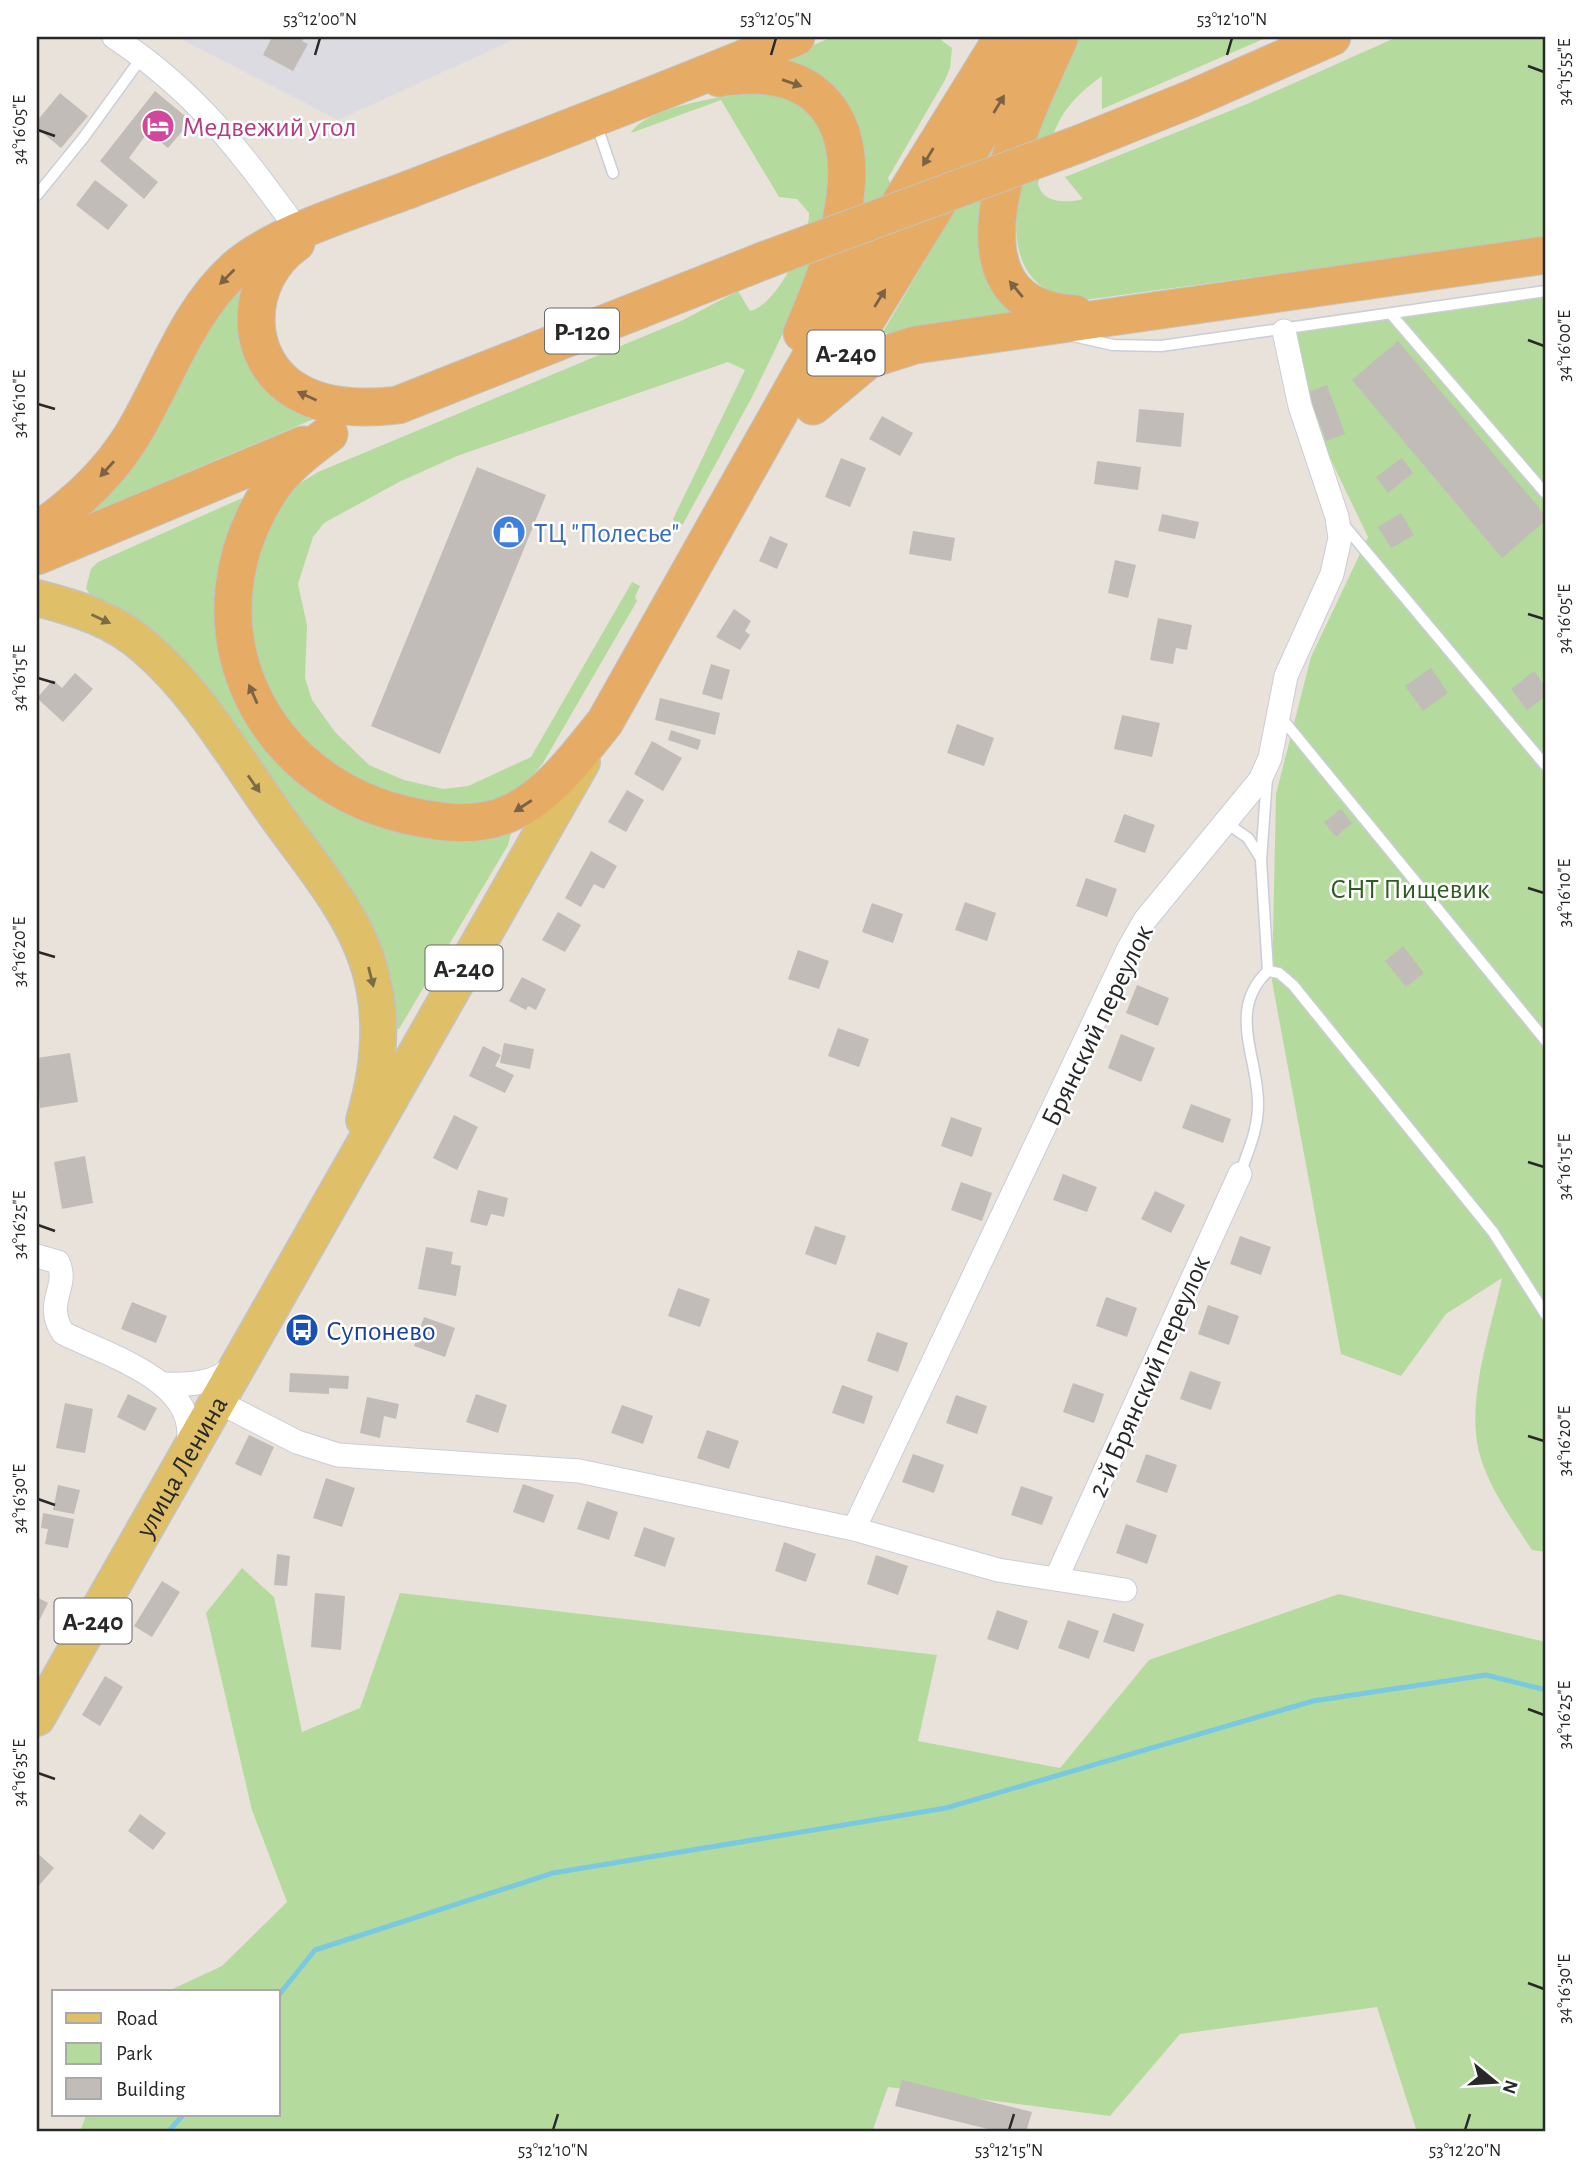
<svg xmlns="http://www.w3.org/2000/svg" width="1583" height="2169" viewBox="0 0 1583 2169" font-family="'Alegreya Sans',sans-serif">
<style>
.industrial{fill:#dddbe2}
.green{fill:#b5da9d}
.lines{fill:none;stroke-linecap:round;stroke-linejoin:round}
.stream{stroke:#79cae0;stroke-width:5}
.building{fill:#c1bcb8}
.service-casing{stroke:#cacdd8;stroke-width:13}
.minor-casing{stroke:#cacdd8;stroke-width:25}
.primary-casing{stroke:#c3c3c3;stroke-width:38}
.trunk-casing{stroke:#c3c3c3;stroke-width:39}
.service{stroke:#fff;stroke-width:10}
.minor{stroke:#fff;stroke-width:23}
.primary{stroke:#e0bf69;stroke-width:35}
.trunk{stroke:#e6ac66;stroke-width:37}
.trunk-bridge-casing{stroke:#c3c3c3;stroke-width:39;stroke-linecap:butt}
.trunk-bridge{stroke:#e6ac66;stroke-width:37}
.oneway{fill:#7d6344}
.oneway2{fill:#7b6c45}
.ticks{fill:none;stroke:#282828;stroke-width:2.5}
.labels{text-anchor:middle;stroke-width:5;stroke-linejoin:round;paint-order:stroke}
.shield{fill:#fff;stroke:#686868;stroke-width:2}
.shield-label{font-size:26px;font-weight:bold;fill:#282828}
.hotel-label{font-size:28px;fill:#b23c85;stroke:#fff;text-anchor:start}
.shop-label{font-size:28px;fill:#366cbe;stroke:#fff;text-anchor:start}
.park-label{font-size:28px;fill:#305c21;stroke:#fff}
.street-label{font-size:28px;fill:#282828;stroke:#fff}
.transit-label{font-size:28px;fill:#164399;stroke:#fff;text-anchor:start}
.neatline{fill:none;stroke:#282828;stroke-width:2.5}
.ticks-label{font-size:18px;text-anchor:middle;fill:#282828}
</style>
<rect width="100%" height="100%" fill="#e9e2db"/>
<polygon class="industrial" points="177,37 520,37 338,120"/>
<g class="green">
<polygon points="832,37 943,37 941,40 952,48 950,68 945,80 888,178 891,185 847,264 858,130 846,103 831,87 777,61"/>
<path d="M1079,37H1268L1102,109V76C1055,110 1054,131 1038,184C1043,204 1067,203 1083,199L1065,177L1247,104L1397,37H1546V238L1114,296C1099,298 1081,302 1066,298C960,268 1052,95 1079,37Z"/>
<path d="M774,91L816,112L837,172L802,294L752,397L683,524L677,525L673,519L745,370L728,362L457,456L399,482L324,523L313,537L298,584L307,625L305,678L312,700L335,732L369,765L404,780L443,789L468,786L531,757L632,582L640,586L635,597L637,601L543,763L525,784L513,794L470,809L392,796L322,763L266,692L247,620L262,536L294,487L318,472L683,320L738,291L750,311C776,306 810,238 809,213L797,199L779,197L721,100L631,133C648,104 742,93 774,91Z"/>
<polygon points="1000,133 1011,313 893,335 883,332"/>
<polygon points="243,274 245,300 321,416 83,516"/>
<path d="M1546,288V1552L1532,1550C1513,1521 1488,1487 1479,1452C1466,1399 1491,1330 1502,1278L1446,1314L1401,1376L1341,1354L1272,981L1276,794L1311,657L1368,537L1306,408L1284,331Z"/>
<polygon points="249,495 226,557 292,775 309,790 353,815 511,834 508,845 399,1029 395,1029 390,998 116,610 90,595 86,588 91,569 98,562"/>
<polygon points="242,1568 274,1597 302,1732 360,1708 400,1593 937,1655 918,1741 1060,1768 1149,1660 1339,1594 1546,1642 1546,2132 1417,2132 1377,2007 1180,2034 1110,2116 888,2087 872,2132 80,2132 86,2115 278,2115 278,1992 166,1992 222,1966 287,1902 252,1810 206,1613"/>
</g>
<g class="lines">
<g class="stream">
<polyline points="278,1996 315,1950 553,1873 946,1808 1313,1701 1486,1675 1546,1690"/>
<polyline points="168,2132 183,2115"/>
</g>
</g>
<g class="building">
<polygon points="272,37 282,39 283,37 305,37 302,41 308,44 293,71 263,55"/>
<polygon points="155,91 191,121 168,148 148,132 129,158 158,182 144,199 100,161"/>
<polygon points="60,93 88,116 61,148 37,128 37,121"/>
<polygon points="95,180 128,205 108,230 76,205"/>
<polygon points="1398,341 1546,516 1546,520 1502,558 1352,380"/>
<polygon points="1327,385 1345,434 1326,441 1308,392"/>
<polygon points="1139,409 1184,413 1181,447 1136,442"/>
<polygon points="882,416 913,433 900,456 869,439"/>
<polygon points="841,458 866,468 850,507 825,497"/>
<polygon points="1402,458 1413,473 1388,493 1376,477"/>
<polygon points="1097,461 1141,467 1138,490 1094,484"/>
<polygon points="477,467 546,495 440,754 371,726"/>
<polygon points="1401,513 1414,535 1391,548 1378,527"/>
<polygon points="1162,514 1199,522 1195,539 1158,531"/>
<polygon points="913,531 955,538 951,561 909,554"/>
<polygon points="770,536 788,544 777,569 759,561"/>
<polygon points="1115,560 1136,565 1128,598 1108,593"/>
<polygon points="734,609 751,621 745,631 750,635 740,650 716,637"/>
<polygon points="1158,618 1192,625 1187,650 1176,648 1173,664 1150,660"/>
<polygon points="711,664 730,670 722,700 702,694"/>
<polygon points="1431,668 1448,693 1423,711 1405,686"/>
<polygon points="1534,671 1546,687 1546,696 1527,710 1511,689"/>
<polygon points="75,673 93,689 63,722 37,698 53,680 62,688"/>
<polygon points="660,698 720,713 715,735 655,720"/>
<polygon points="1122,715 1160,723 1152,757 1114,749"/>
<polygon points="957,724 994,738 984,766 947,753"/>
<polygon points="671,730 701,740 698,750 668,740"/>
<polygon points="652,741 682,758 663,791 634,774"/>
<polygon points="627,790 644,800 626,832 608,822"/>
<polygon points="1341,809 1352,823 1336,837 1324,822"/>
<polygon points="1124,814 1155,825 1145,853 1114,842"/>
<polygon points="591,851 617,866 604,889 594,884 581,907 565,898"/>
<polygon points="1086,878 1117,889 1107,917 1076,906"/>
<polygon points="965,902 996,913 987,941 955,930"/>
<polygon points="872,903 903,914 893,943 862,932"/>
<polygon points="558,912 581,925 565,952 542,940"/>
<polygon points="1403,946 1424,973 1406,987 1385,961"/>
<polygon points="798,950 829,961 819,989 788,979"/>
<polygon points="522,977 546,989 536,1010 528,1006 526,1010 509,1001"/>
<polygon points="1137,985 1169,998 1158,1026 1126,1013"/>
<polygon points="838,1028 869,1039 859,1067 828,1056"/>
<polygon points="1121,1034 1155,1048 1141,1082 1108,1068"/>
<polygon points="504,1043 534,1049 530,1069 500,1063"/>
<polygon points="483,1046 501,1055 495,1066 514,1075 505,1093 469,1076"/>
<polygon points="70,1053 78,1102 40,1108 37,1058"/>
<polygon points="1191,1104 1231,1119 1223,1143 1182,1128"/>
<polygon points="454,1115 478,1127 457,1170 433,1158"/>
<polygon points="951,1117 982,1128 972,1157 941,1146"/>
<polygon points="85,1156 93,1203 62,1209 54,1162"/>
<polygon points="1063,1174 1097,1187 1087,1212 1053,1200"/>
<polygon points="961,1182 992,1193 982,1221 951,1210"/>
<polygon points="478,1190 508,1198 504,1217 491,1214 487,1226 470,1222"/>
<polygon points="1155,1191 1185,1205 1171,1233 1141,1219"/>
<polygon points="815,1226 846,1236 836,1265 805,1254"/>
<polygon points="1240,1236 1271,1247 1261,1275 1230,1264"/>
<polygon points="426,1247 453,1252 451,1264 461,1266 456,1296 418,1289"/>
<polygon points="678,1288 710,1299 700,1327 668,1316"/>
<polygon points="1106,1297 1137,1308 1127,1337 1096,1326"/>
<polygon points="132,1302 167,1316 156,1343 121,1329"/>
<polygon points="1208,1305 1239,1316 1229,1345 1198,1334"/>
<polygon points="424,1317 455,1328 445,1357 414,1346"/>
<polygon points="877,1332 908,1343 898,1372 867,1361"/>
<polygon points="1190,1371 1221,1382 1211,1410 1180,1399"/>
<polygon points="290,1373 349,1376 348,1389 329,1388 329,1394 289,1392"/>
<polygon points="1073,1383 1104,1394 1094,1423 1063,1412"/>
<polygon points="842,1385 873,1396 864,1424 832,1413"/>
<polygon points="128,1394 157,1408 145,1431 117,1417"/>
<polygon points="476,1394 507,1405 498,1433 466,1422"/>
<polygon points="956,1395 987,1406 977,1434 946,1423"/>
<polygon points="367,1397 399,1404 396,1419 384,1416 380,1438 360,1433"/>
<polygon points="65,1403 93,1409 85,1453 56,1448"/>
<polygon points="622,1405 653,1416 643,1444 611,1433"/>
<polygon points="707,1430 739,1441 729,1469 697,1458"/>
<polygon points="249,1435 274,1447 261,1476 235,1464"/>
<polygon points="913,1454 944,1465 934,1493 902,1482"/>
<polygon points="1146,1454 1177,1465 1167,1493 1136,1482"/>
<polygon points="326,1478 355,1488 342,1527 313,1518"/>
<polygon points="523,1484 554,1495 544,1523 513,1512"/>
<polygon points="58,1485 80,1490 74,1514 53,1510"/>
<polygon points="1021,1486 1053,1497 1042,1525 1011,1515"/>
<polygon points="587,1501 618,1512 609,1540 577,1529"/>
<polygon points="43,1513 74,1519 68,1548 45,1544 48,1529 41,1528"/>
<polygon points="1126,1524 1157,1535 1147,1564 1116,1553"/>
<polygon points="644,1527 675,1538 665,1567 634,1556"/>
<polygon points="784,1542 816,1554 806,1582 775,1571"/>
<polygon points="277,1554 290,1556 287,1586 274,1585"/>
<polygon points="876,1555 908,1566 898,1595 867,1584"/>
<polygon points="162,1581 180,1592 152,1637 134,1626"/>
<polygon points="315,1593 345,1596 341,1650 311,1647"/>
<polygon points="37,1597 48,1603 37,1625"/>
<polygon points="997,1610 1028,1621 1018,1650 987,1639"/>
<polygon points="1113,1613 1144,1624 1134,1652 1103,1642"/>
<polygon points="1068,1620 1099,1631 1089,1659 1058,1648"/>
<polygon points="105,1676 123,1687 100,1726 82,1715"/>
<polygon points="140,1814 166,1833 153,1850 128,1831"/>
<polygon points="37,1853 54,1868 37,1888"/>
<polygon points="902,2080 1032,2112 1026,2132 1000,2132 895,2106"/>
</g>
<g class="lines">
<defs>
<g id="service">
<polyline points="596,123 613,173"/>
<polyline points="37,195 84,137 142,57"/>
<polyline points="1391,314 1546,494"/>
<polyline points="1073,336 1113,345 1161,346 1546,291"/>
<polyline points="1343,524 1546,766"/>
<polyline points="1279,715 1546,1041"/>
<polyline points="1267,778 1261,860 1268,971"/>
<polyline points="1225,822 1248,838 1260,857"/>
<path d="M1240,1174C1248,1151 1258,1130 1258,1105C1259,1059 1226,1010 1268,971L1279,973L1293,985L1493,1232L1546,1315"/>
</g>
<g id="minor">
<path d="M114,37C199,94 240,151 300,233"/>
<path d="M37,1256L58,1262C70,1288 43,1301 63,1333C109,1356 204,1383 187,1448"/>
<path d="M165,1384C189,1385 216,1384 233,1366"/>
<polyline points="217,1401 297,1442 338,1455 579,1471 854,1529 998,1570 1125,1590"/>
<polyline points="854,1529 1129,948 1145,920 1260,780 1270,758 1286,676 1332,574 1340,538 1337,517 1300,406 1284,331"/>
<polyline points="1056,1579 1240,1174"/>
</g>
<g id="primary">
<path d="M37,598C77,608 115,620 146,648C198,693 234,756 273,811C308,861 356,914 371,974C384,1022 378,1073 364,1120"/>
<path id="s1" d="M37,1718L582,762"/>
</g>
<g id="trunk">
<path d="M1059,39C1027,110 928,306 1075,314"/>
<path d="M719,78C749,73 786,73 812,92C882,145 829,270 802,333"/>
<polyline points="1079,144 1191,99 1332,37"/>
<path d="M296,243C244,279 241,360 298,392C328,409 365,409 398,405L768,259"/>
<polyline points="830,379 1039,37"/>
<polyline points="813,406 868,360 915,345 1546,255"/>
<path d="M329,434C309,449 289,464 274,484C182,617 253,779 406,815C441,823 477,828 510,813C549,796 579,754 605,722L871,250L1003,37"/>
<path d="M37,531C72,507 107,475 130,439C165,383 185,314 235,269C275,233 361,208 413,188C541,139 669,90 796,37"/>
<polyline points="37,556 303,445"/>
</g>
</defs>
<use href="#service" class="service-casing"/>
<use href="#minor" class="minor-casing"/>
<use href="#primary" class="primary-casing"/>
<use href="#trunk" class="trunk-casing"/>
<use href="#service" class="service"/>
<use href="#minor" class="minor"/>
<use href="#primary" class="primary"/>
<use href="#trunk" class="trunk"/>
<defs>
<polyline id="trunk-bridge" points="768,259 1079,144"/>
</defs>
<use href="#trunk-bridge" class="trunk-bridge-casing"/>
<use href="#trunk-bridge" class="trunk-bridge"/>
</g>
<defs><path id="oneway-solid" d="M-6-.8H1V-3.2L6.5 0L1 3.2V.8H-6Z" transform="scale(1.75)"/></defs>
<g class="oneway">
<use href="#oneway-solid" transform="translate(792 83) rotate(19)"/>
<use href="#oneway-solid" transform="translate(999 104) rotate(-59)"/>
<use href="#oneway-solid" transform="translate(928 157) rotate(121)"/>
<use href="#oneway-solid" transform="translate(227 277) rotate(135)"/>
<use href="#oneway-solid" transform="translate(1016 289) rotate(-130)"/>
<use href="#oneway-solid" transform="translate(880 298) rotate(-58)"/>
<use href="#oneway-solid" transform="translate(307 396) rotate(-156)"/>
<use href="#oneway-solid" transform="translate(107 469) rotate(132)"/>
<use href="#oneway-solid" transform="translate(253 694) rotate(-114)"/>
<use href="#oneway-solid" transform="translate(523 806) rotate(147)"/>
</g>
<g class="oneway2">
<use href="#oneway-solid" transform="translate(101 619) rotate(25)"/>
<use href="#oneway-solid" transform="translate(254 784) rotate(55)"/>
<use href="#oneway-solid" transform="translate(371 977) rotate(76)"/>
</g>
<path class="ticks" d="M315,55L320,38M771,55L776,38M1227,55L1232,38M1528,66L1544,72M38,130L55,136M1528,340L1544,346M38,404L55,409M1528,614L1544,619M38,678L55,683M1528,888L1544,893M38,952L55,957M1528,1162L1544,1167M38,1225L55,1231M1528,1436L1544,1441M38,1499L55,1505M1528,1709L1544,1715M38,1773L55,1779M1528,1983L1544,1989M553,2130L558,2114M1009,2130L1014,2114M1465,2130L1470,2114"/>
<defs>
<symbol id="hotel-disc" viewBox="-11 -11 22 22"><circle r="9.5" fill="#d1479c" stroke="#fff"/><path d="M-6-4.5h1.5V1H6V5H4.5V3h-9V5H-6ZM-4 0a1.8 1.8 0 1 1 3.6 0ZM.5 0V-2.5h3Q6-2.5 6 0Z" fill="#fff"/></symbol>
<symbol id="shop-disc" viewBox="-11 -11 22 22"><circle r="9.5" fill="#3f7fe0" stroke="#fff"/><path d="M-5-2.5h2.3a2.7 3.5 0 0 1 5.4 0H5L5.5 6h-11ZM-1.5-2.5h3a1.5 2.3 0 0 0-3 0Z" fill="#fff"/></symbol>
<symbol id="bus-disc" viewBox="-11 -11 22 22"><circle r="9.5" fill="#1a4fb4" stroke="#fff"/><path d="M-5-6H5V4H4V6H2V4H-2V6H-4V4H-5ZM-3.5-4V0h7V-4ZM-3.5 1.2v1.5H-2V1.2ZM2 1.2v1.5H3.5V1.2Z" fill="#fff"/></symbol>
</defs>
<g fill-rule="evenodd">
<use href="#hotel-disc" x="139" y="107" width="38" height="38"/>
<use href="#shop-disc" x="490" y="513" width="38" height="38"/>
<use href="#bus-disc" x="283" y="1311" width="38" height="38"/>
</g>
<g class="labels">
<g class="shield">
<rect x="545" y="308.5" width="74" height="45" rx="5"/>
<rect x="807.5" y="330.5" width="77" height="45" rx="5"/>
<rect x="425.5" y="945.5" width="77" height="45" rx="5"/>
<rect x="54.5" y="1598.5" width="77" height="45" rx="5"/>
</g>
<g class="shield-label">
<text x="582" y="340">Р-120</text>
<text x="846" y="362">А-240</text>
<text x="464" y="977">А-240</text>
<text x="93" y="1630">А-240</text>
</g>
<g class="hotel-label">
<text x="182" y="136">Медвежий угол</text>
</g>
<g class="shop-label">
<text x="534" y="542">ТЦ "Полесье"</text>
</g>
<g class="park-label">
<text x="1410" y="898">СНТ Пищевик</text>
</g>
<g class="street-label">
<text transform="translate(1096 1025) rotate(-64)" y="10">Брянский переулок</text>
<text transform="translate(1148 1376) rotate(-66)" y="10">2-й Брянский переулок</text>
<text dy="10" stroke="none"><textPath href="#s1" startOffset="290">улица Ленина</textPath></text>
</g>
<g class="transit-label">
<text x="326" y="1340">Супонево</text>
</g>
</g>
<rect width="1583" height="2169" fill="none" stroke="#ffffff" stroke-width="77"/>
<rect x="52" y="1990" width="228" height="126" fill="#ffffff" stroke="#a9a9a9" stroke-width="2"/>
<rect x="66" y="2013" width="35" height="10" fill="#e0bf69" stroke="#a9a9a9" stroke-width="2"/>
<text x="116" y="2025" font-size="21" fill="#282828">Road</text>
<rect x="66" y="2043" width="35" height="21" fill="#b5da9d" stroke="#a9a9a9" stroke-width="2"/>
<text x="116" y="2060" font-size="21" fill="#282828">Park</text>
<rect x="66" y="2078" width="35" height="21" fill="#c1bcb8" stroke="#a9a9a9" stroke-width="2"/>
<text x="116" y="2096" font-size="21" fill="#282828">Building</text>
<g transform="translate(1495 2082) rotate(108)" stroke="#ffffff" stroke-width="5" paint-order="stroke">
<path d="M0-5L12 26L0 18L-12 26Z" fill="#282828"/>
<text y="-10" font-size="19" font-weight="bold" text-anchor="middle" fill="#282828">N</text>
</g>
<rect x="38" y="38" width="1506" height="2092" class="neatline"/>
<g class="ticks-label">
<text x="320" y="25">53°12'00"N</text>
<text x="776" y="25">53°12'05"N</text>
<text x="1232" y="25">53°12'10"N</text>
<text transform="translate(1564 72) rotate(-90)" y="6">34°15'55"E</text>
<text transform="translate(19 130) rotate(-90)" y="6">34°16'05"E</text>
<text transform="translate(1564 346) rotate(-90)" y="6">34°16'00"E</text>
<text transform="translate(19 404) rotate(-90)" y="6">34°16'10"E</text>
<text transform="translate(1564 619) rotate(-90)" y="6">34°16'05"E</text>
<text transform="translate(19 678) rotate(-90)" y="6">34°16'15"E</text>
<text transform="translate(1564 893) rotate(-90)" y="6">34°16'10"E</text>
<text transform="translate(19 952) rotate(-90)" y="6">34°16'20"E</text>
<text transform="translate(1564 1167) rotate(-90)" y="6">34°16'15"E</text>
<text transform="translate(19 1225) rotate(-90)" y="6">34°16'25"E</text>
<text transform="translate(1564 1441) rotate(-90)" y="6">34°16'20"E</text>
<text transform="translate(19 1499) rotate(-90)" y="6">34°16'30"E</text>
<text transform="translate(1564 1715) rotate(-90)" y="6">34°16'25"E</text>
<text transform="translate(19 1773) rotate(-90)" y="6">34°16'35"E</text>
<text transform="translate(1564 1989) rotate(-90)" y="6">34°16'30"E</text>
<text x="553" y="2156">53°12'10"N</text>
<text x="1009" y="2156">53°12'15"N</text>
<text x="1465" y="2156">53°12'20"N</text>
</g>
</svg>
